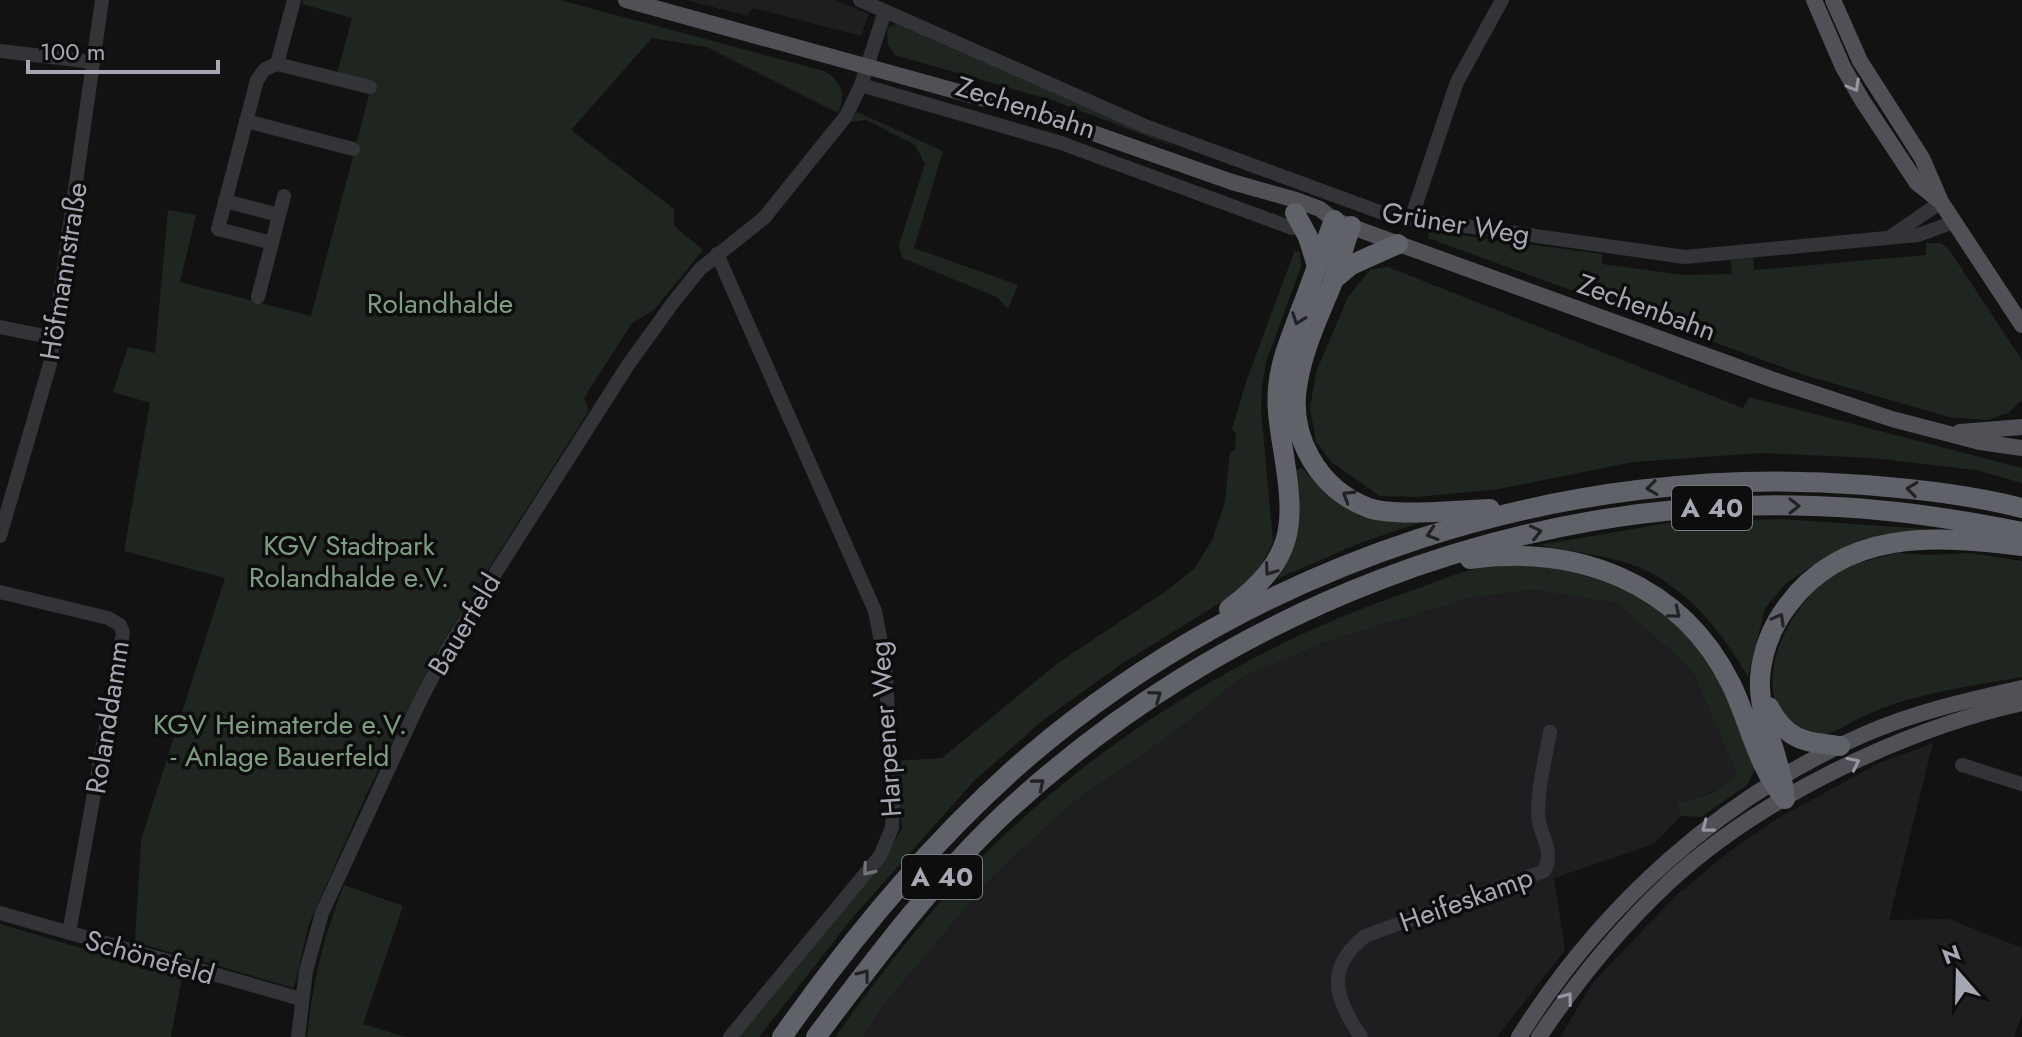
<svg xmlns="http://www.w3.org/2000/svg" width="2022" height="1037" viewBox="0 0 2022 1037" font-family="Jost,sans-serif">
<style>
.built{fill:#1e1e20}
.green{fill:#1f2620}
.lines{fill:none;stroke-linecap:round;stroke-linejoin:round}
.minor{stroke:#333438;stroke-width:14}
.major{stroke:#505157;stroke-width:16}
.highway{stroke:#606269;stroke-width:20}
.oneway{stroke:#9497a1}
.oneway2{stroke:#222225}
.oneway3{stroke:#72747c}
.labels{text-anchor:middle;stroke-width:7;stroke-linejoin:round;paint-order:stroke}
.shield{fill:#0d0d0e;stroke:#777a82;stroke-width:2}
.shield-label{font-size:26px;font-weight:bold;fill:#a5a8b3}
.street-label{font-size:28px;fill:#a5a8b3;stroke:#0d0d0e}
.park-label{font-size:28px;fill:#7d9c80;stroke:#0d0d0e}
</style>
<rect width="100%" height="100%" fill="#121213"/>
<g class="built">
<polygon points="686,0 834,0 869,14 861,36 753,8 748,16"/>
<polygon points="1534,590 1617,603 1692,670 1737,774 1729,784 1694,800 1676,802 1681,816 1654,844 1554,878 1565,950 1497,1037 863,1037 886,1002 994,875 1071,804 1176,731 1241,678 1328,641 1471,598"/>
<polygon points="1933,743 1889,920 1949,919 2022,948 2022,1014 2014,1037 1560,1037 1594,981 1678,894 1725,855 1773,821 1879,763"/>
</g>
<g class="green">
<path d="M303,0H560L824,71C842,81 846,94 838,113L707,47L652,38L571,130L674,209V226L703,250L653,311L632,323L584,398L589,410L438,649L367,793L309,924L294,988L135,942L141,840L225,578L124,551L150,403L113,392L128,347L155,353L168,210L196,215L180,282L311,316L372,84L337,74L352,18L302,4Z"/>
<polygon points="896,24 1184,150 1054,101 895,55 888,45 887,28"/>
<polygon points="857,112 943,151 914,248 1018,285 1008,309 997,297 902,258 899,245 925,164 915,145 866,120 850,122"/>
<polygon points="1429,231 1602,254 1602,264 1684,275 1732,274 1731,260 1753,258 1754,270 1926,255 1926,243 1940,243 1948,248 2022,360 2022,400 2008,413 1987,420 1949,417 1801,374 1428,238"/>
<polygon points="1295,250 1300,253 1301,267 1266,362 1262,387 1261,410 1273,542 1259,570 1226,599 1123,663 1042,721 974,781 853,917 759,1037 737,1037 883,860 902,829 896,761 942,758 1058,663 1166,591 1194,569 1212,540 1225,502 1230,452 1235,450 1236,433 1232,429 1246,382"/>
<polygon points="1388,267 1743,408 1749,397 2022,468 2022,483 1976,470 1872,458 1762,453 1633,462 1499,489 1418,497 1380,496 1331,462 1316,441 1310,408 1316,372 1348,297 1371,269"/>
<path d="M1302,468C1346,520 1364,516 1428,520L1360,543L1277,579C1296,543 1302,510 1296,470Z"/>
<path d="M1780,519L1940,530L1863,540L1817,563L1786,583L1765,608L1748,677C1720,628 1679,578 1624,562C1596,554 1567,551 1539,545L1668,523Z"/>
<path d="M1898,553L1927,555L1970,553L2022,561V677C1969,687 1911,693 1862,717C1840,727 1827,742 1800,732C1790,728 1784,720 1779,711C1758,669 1791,609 1825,581C1845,564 1873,559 1898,553Z"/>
<path d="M1531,564C1598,575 1665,597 1705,656C1728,690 1740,732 1755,770L1747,785L1701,817L1681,816L1676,802C1698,800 1722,791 1737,774L1692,670L1617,603L1534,590L1471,598L1328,641L1241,678L1176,731L1071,804L994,875L886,1002L863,1037H835C874,983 914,930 959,881C1075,755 1245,646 1408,592C1431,584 1457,572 1482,568C1498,566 1515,565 1531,564Z"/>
<path d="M344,885L403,906L363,1024L405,1037H307C312,984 324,935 344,885Z"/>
<polygon points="0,924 182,978 171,1037 0,1037"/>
</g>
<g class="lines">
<g class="minor">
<polyline points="860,0 1145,126 1388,215 1685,257 1918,235 1954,222"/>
<polyline points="0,51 93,62"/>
<polyline points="277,64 370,87"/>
<polyline points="861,85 1061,143 1292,228"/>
<polyline points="246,121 353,149"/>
<polyline points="284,196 272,243 218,229 257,80 265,69 277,64 294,0"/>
<polyline points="225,201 279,215"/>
<polyline points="1411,219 1457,82 1502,0"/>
<polyline points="1893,235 1941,202"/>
<polyline points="717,254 875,611 885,662 893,799 892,828 880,856 730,1037"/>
<polyline points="258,297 272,243"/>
<polyline points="0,327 54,338"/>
<polyline points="0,536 50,364 102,0"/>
<polyline points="0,592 108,618 120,625 123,633 69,933"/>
<polyline points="1962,765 2022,784"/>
<polyline points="0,913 301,999"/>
<polyline points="298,1037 306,971 322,913 419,703 447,649 628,365 672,304 700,269 764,218 846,116 861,85 885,11"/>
<path d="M1361,1037C1335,998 1324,969 1365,936L1544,871C1554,853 1543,840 1539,822C1535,796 1546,757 1550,732"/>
</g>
<g class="major">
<polyline points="626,0 1039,114 1232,182 1296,200 1320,209 1334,220 1366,232 1771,379 1892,419 1980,442 2022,448"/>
<polyline points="1814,0 1843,67 1862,100 1917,183 1941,202"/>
<polyline points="1833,0 1860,61 1922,158 1941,202 2022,325"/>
<polyline points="1960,432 2022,427"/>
<path d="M1519,1037C1602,905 1721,797 1865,734C1915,712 1969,700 2022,688"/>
<path d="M1539,1037C1576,982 1619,929 1668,883C1758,799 1901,730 2022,703"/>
</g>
<g class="highway">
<polyline points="1295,213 1308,237 1317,266"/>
<path d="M1351,226C1344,245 1339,265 1332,284C1319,316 1304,347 1298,381C1287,435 1318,489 1369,508C1395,517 1461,510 1490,509"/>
<polyline points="1333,280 1351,265 1398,244"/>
<path d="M1470,559C1577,544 1681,583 1731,684C1750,723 1757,766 1785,799"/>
<path d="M1229,609C1295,558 1296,529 1283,449C1280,429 1276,409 1278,388C1280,361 1291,337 1300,312C1312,281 1323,250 1334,220"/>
<path d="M1769,707C1787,741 1805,742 1840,746"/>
<path d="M1784,791C1779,754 1758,717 1760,678C1762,652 1772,626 1788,605C1844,529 1937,535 2022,546"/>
<path d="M782,1037C853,936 935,837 1029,756C1258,561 1565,461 1865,485C1918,489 1971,495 2022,508"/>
<path d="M816,1037C875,959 934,880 1005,813C1222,611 1518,495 1814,506C1884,508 1953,518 2022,532"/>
</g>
</g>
<defs><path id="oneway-chevron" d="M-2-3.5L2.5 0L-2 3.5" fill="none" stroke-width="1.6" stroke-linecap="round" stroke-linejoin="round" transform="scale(2)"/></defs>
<g class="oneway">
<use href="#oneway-chevron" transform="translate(1854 86) rotate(61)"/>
<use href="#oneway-chevron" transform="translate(1854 763) rotate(-26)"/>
<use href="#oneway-chevron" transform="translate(1707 827) rotate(142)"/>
<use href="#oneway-chevron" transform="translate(1567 998) rotate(-53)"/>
</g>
<g class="oneway2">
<use href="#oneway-chevron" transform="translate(1298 319) rotate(110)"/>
<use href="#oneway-chevron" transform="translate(1652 488) rotate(173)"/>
<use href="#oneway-chevron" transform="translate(1912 489) rotate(-173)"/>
<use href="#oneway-chevron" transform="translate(1348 496) rotate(-149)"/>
<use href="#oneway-chevron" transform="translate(1794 506)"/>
<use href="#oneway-chevron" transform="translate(1536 532) rotate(-13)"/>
<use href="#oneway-chevron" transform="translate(1432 534) rotate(162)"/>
<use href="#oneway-chevron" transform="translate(1270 570) rotate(125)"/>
<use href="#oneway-chevron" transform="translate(1675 613) rotate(39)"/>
<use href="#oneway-chevron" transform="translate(1779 619) rotate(-61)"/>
<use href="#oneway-chevron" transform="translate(1156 696) rotate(-35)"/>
<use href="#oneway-chevron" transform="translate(1039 784) rotate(-40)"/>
<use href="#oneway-chevron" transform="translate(864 975) rotate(-52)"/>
</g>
<use class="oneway3" href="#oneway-chevron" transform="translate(868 870) rotate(130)"/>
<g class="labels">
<g class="shield">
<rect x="1672" y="486" width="80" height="44" rx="6"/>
<rect x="902" y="855" width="80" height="44" rx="6"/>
</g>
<g class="shield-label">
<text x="1712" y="517">A 40</text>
<text x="942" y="886">A 40</text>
</g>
<g class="street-label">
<text transform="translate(1026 107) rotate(18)" y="10">Zechenbahn</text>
<text transform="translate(1456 223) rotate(9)" y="10">Grüner Weg</text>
<text transform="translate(63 271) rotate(-81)" y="10">Höfmannstraße</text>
<text transform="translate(1647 307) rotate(20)" y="10">Zechenbahn</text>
<text transform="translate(464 624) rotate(-59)" y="10">Bauerfeld</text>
<text transform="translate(107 717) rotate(-81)" y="10">Rolanddamm</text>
<text transform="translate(885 729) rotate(-94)" y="10">Harpener Weg</text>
<text transform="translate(1466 899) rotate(-20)" y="10">Heifeskamp</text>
<text transform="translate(150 957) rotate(16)" y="10">Schönefeld</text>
</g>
<g class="park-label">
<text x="440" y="313">Rolandhalde</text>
<text x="349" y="555">KGV Stadtpark<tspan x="349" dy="32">Rolandhalde e.V.</tspan></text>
<text x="280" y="734">KGV Heimaterde e.V.<tspan x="280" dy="32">- Anlage Bauerfeld</tspan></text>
</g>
</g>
<g transform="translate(1958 973) rotate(340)" stroke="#0d0d0e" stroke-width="6" paint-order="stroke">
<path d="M0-6L14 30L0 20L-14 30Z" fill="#a5a8b3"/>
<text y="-12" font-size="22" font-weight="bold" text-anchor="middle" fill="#a5a8b3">N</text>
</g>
<path d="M28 60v12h190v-12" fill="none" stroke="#a5a8b3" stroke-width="4"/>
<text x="40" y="60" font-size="24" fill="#a5a8b3" stroke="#0d0d0e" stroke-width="6" paint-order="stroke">100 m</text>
</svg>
